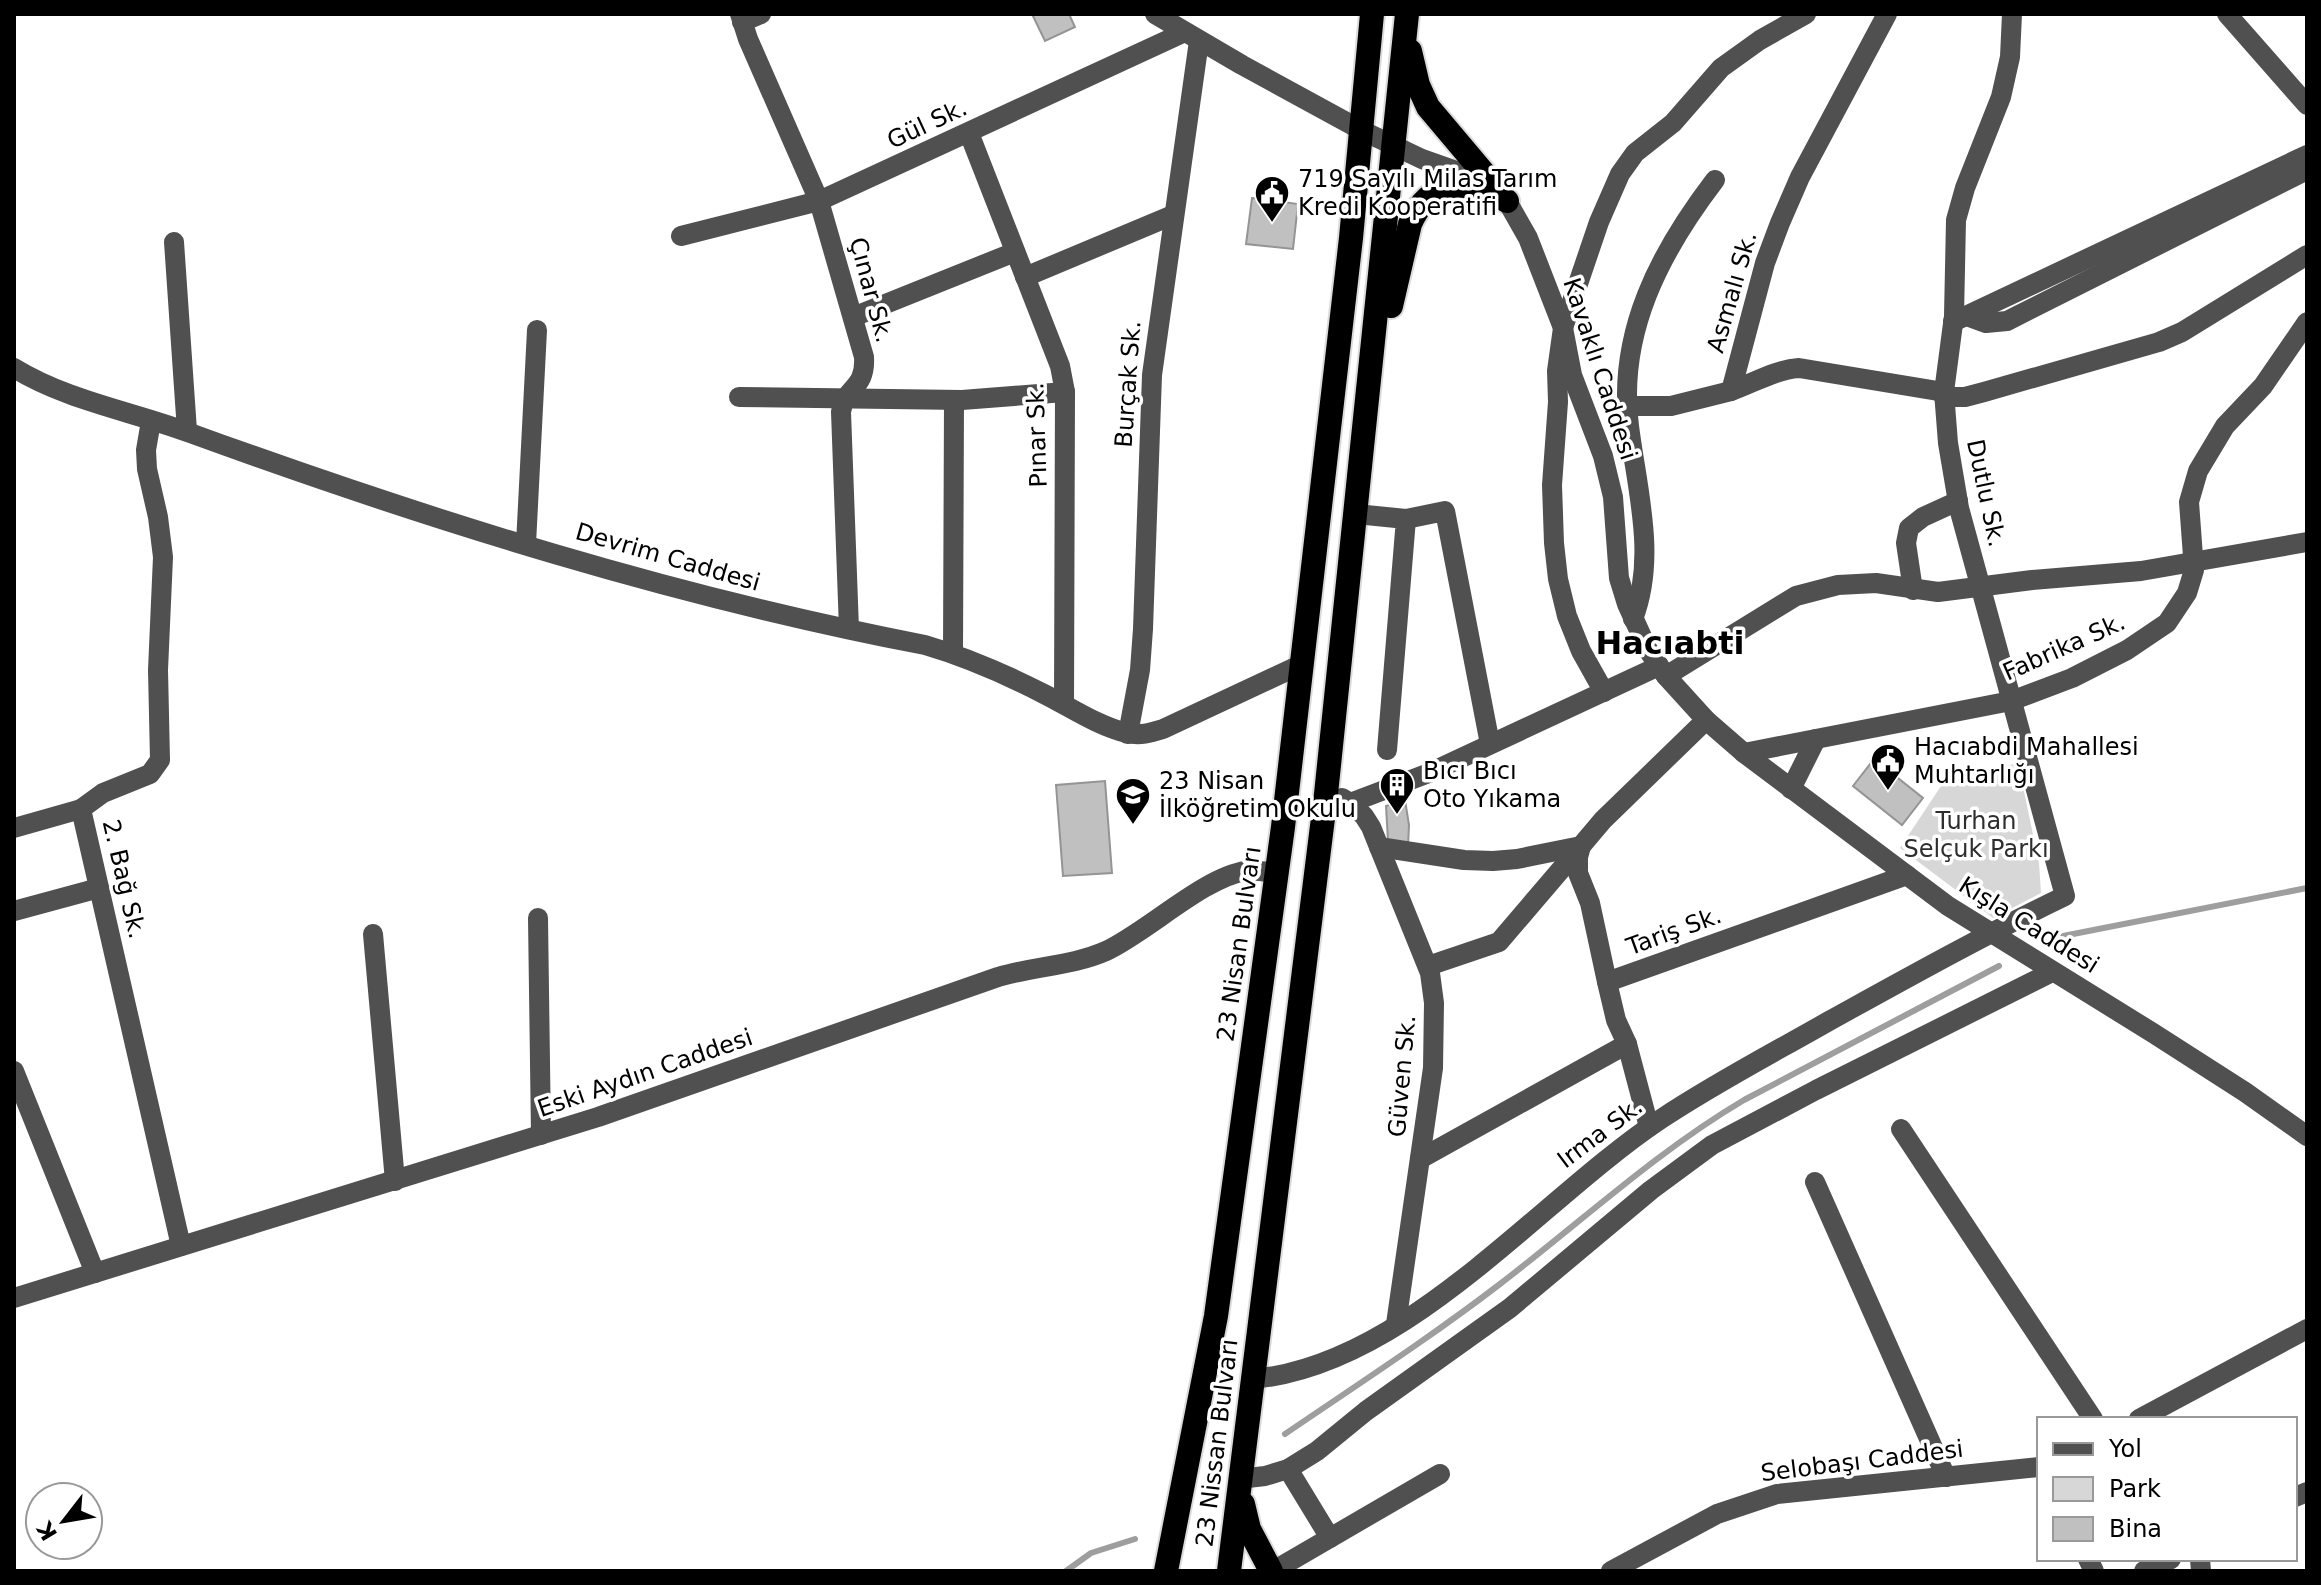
<svg xmlns="http://www.w3.org/2000/svg" width="2321" height="1585" viewBox="0 0 2321 1585" font-family="'DejaVu Sans',sans-serif">
<style>
.green{fill:#d7d7d7}
.lines{fill:none;stroke-linecap:round;stroke-linejoin:round}
.stream{stroke:#9e9e9e;stroke-width:6}
.building{fill:#c0c0c0;stroke:#949494;stroke-width:2}
.highway-casing{stroke:#dbdbdb;stroke-width:28}
.minor{stroke:#505050;stroke-width:20}
.highway{stroke:#000;stroke-width:24}
.labels{text-anchor:middle;stroke-width:7;stroke-linejoin:round;paint-order:stroke}
.street-label{font-size:24px;fill:#000;stroke:#fff}
.poi-label{font-size:24px;fill:#000;stroke:#fff;text-anchor:start}
.park-label{font-size:24px;fill:#2e2e2e;stroke:#fff}
.district-label{font-size:32px;font-weight:bold;fill:#000;stroke:#fff}
</style>
<rect width="100%" height="100%" fill="#fff"/>
<polygon class="green" points="2018,763 2039,863 2041,893 1993,918 1900,848 1945,780"/>
<g class="lines">
<g class="stream">
<polyline points="2063,936 2307,888"/>
<path d="M1285,1434C1357,1385 1431,1337 1500,1284C1581,1222 1656,1152 1744,1100L1999,966"/>
<polyline points="1066,1571 1091,1553 1135,1539"/>
</g>
</g>
<g class="building">
<polygon points="1036,14 1069,14 1075,27 1045,41 1033,16"/>
<polygon points="1252,198 1298,204 1293,249 1246,244"/>
<polygon points="1874,759 1923,798 1902,825 1853,786"/>
<polygon points="1105,781 1112,873 1063,876 1056,785"/>
<polygon points="1405,800 1409,825 1408,846 1388,841 1386,806"/>
</g>
<g class="lines">
<defs>
<g id="highway">
<polyline points="1410,51 1418,85 1428,107 1503,196"/>
<path d="M1391,306L1410,224C1430,178 1469,178 1507,201"/>
<polyline points="1243,1504 1249,1529 1271,1571"/>
<polyline points="1166,1571 1216,1316 1283,827 1351,238 1372,14"/>
<polyline points="1229,1571 1326,794 1407,14"/>
</g>
</defs>
<use href="#highway" class="highway-casing"/>
<g class="minor">
<path d="M740,14L748,39L819,201L864,357C866,390 845,386 841,412L849,629"/>
<polyline points="1155,14 1242,65 1361,130 1422,159 1473,177 1498,191 1507,201 1528,238 1563,328 1572,375 1603,456 1613,497 1619,578 1627,604 1648,650 1666,676 1706,720 1744,753 1948,906 2153,1033 2245,1092 2307,1136"/>
<path d="M1887,14L1800,177L1780,223L1765,263L1731,391C1754,383 1774,370 1799,368L1944,392"/>
<polyline points="2227,14 2307,105"/>
<polyline points="742,22 761,14"/>
<polyline points="969,133 1060,366 1065,392 1064,704"/>
<polyline points="681,236 819,201 1185,32"/>
<polyline points="174,242 187,431"/>
<polyline points="1025,277 1173,215"/>
<polyline points="1967,316 1986,323 2007,321 2307,170"/>
<polyline points="853,317 1015,252"/>
<polyline points="1953,322 2307,155"/>
<path d="M14,368C68,401 131,411 190,433C429,520 675,597 925,645C966,657 1005,674 1044,694C1070,707 1098,726 1127,733C1140,736 1150,733 1163,729L1302,664"/>
<polyline points="739,397 962,400 1065,392"/>
<polyline points="1944,397 1965,397 1984,392 2159,342 2182,332 2307,255"/>
<polyline points="1628,406 1671,406 1731,391"/>
<polyline points="151,421 146,450 147,469 158,517 163,557 158,670 160,760 150,774 103,793 81,809 181,1246"/>
<polyline points="1356,514 1406,519 1387,750"/>
<polyline points="1406,519 1445,511 1490,744"/>
<polyline points="526,544 537,330"/>
<polyline points="1913,590 1906,543 1909,528 1923,517 1958,501"/>
<path d="M1633,619C1657,557 1637,490 1629,426C1617,333 1660,252 1715,180"/>
<polyline points="953,653 954,400"/>
<polyline points="1666,676 1796,596 1838,585 1876,583 1938,592 2032,580 2141,571 2307,542"/>
<polyline points="1604,692 1581,651 1567,616 1558,579 1554,543 1552,485 1558,402 1557,371 1563,328 1599,222 1620,174 1635,153 1673,123 1721,68 1760,40 1806,14"/>
<polyline points="1128,734 1140,670 1143,629 1152,375 1199,41"/>
<polyline points="1744,753 2011,701 2072,678 2127,650 2167,623 2187,593 2194,570 2189,502 2198,471 2225,426 2263,386 2307,322"/>
<polyline points="1791,789 1816,739"/>
<polyline points="1342,798 1350,803 1429,773 1659,666"/>
<polyline points="1350,803 1364,816 1371,827 1430,973 1434,1003 1433,1068 1396,1324"/>
<polyline points="14,828 81,809"/>
<polyline points="1581,846 1578,857 1578,873 1590,903 1607,982"/>
<polyline points="1379,847 1464,860 1493,861 1517,859 1581,846 1603,820 1706,720"/>
<polyline points="14,911 99,888"/>
<polyline points="538,918 541,1135"/>
<polyline points="373,934 395,1181"/>
<polyline points="1428,966 1499,942 1581,846"/>
<polyline points="1627,1044 1649,1127"/>
<polyline points="14,1071 95,1273"/>
<polyline points="1901,1129 2093,1419"/>
<polyline points="1420,1159 1627,1044 1616,1020 1607,982 1907,875"/>
<polyline points="1815,1182 1946,1477"/>
<path d="M14,1298L598,1117L998,977C1034,966 1072,966 1106,951C1147,932 1204,877 1246,871C1256,870 1267,872 1277,873"/>
<path d="M1253,1379C1407,1365 1538,1201 1661,1119C1715,1083 1773,1053 1829,1021C1907,978 1984,935 2065,896L1959,508L1948,443L1944,392L1954,316L1956,220L1965,188L2001,97L2010,57L2012,14"/>
<polyline points="2139,1419 2307,1329"/>
<polyline points="1288,1469 1330,1538"/>
<polyline points="1239,1479 1265,1476 1288,1469 1317,1451 1366,1411 1510,1308 1651,1190 1712,1145 1816,1090 2052,972"/>
<polyline points="2295,1497 2307,1492"/>
<polyline points="2088,1559 2094,1571"/>
<polyline points="2200,1559 2201,1571"/>
<polyline points="1273,1571 1440,1474"/>
<polyline points="1611,1571 1717,1514 1777,1494 2039,1467"/>
<polyline points="2144,1571 2171,1559"/>
</g>
<use href="#highway" class="highway"/>
</g>
<defs>
<symbol id="civic-pin" viewBox="-11 -11 22 30"><path d="M0 17L-7.5 6A9.5 9.5 0 1 1 7.5 6Z" fill="#000" stroke="#fff"/><path d="M-.6-6.5H3V-4.5H.6V-3L4-1V1h2V6H-6V1h2V-1L-.6-3ZM-1.2 2.5V6h2.4V2.5Z" fill="#fff"/></symbol>
<symbol id="building-pin" viewBox="-11 -11 22 30"><path d="M0 17L-7.5 6A9.5 9.5 0 1 1 7.5 6Z" fill="#000" stroke="#fff"/><path d="M-4-6H4V6H1V3H-1V6H-4ZM-2.5-4.3h1.7v1.8h-1.7ZM.8-4.3h1.7v1.8H.8ZM-2.5-1h1.7V.8h-1.7ZM.8-1h1.7V.8H.8Z" fill="#fff"/></symbol>
<symbol id="school-pin" viewBox="-11 -11 22 30"><path d="M0 17L-7.5 6A9.5 9.5 0 1 1 7.5 6Z" fill="#000" stroke="#fff"/><path d="M0-5L7-2L0 1L-7-2ZM-4 1L0 2.5L4 1V4Q0 6-4 4Z" fill="#fff"/></symbol>
</defs>
<g fill-rule="evenodd">
<use href="#civic-pin" x="1252" y="173" width="40" height="54"/>
<use href="#civic-pin" x="1868" y="741" width="40" height="54"/>
<use href="#building-pin" x="1377" y="765" width="40" height="54"/>
<use href="#school-pin" x="1113" y="775" width="40" height="54"/>
</g>
<g class="labels">
<g class="street-label">
<text transform="translate(927 124) rotate(-25)" y="8">Gül Sk.</text>
<text transform="translate(871 290) rotate(75)" y="8">Çınar Sk.</text>
<text transform="translate(1732 292) rotate(-74)" y="8">Asmalı Sk.</text>
<text transform="translate(1600 369) rotate(72)" y="8">Kavaklı Caddesi</text>
<text transform="translate(1128 384) rotate(-86)" y="8">Burçak Sk.</text>
<text transform="translate(1037 435) rotate(-92)" y="8">Pınar Sk.</text>
<text transform="translate(1986 493) rotate(78)" y="8">Dutlu Sk.</text>
<text transform="translate(668 557) rotate(16)" y="8">Devrim Caddesi</text>
<text transform="translate(2064 647) rotate(-24)" y="8">Fabrika Sk.</text>
<text transform="translate(124 879) rotate(77)" y="8">2. Bağ Sk.</text>
<text transform="translate(2029 925) rotate(32)" y="8">Kışla Caddesi</text>
<text transform="translate(1674 931) rotate(-20)" y="8">Tariş Sk.</text>
<text transform="translate(1239 944) rotate(-82)" y="8">23 Nisan Bulvarı</text>
<text transform="translate(645 1073) rotate(-19)" y="8">Eski Aydın Caddesi</text>
<text transform="translate(1402 1076) rotate(-85)" y="8">Güven Sk.</text>
<text transform="translate(1600 1133) rotate(-37)" y="8">Irma Sk.</text>
<text transform="translate(1217 1443) rotate(-83)" y="8">23 Nissan Bulvarı</text>
<text transform="translate(1862 1461) rotate(-7)" y="8">Selobaşı Caddesi</text>
</g>
<g class="poi-label">
<text x="1298" y="187">719 Sayılı Milas Tarım<tspan x="1298" dy="28">Kredi Kooperatifi</tspan></text>
<text x="1914" y="755">Hacıabdi Mahallesi<tspan x="1914" dy="28">Muhtarlığı</tspan></text>
<text x="1423" y="779">Bıcı Bıcı<tspan x="1423" dy="28">Oto Yıkama</tspan></text>
<text x="1159" y="789">23 Nisan<tspan x="1159" dy="28">İlköğretim Okulu</tspan></text>
</g>
<g class="park-label">
<text x="1976" y="829">Turhan<tspan x="1976" dy="28">Selçuk Parkı</tspan></text>
</g>
<g class="district-label">
<text x="1670" y="654">Hacıabti</text>
</g>
</g>
<rect width="2321" height="1585" fill="none" stroke="#000000" stroke-width="32"/>
<rect x="2037" y="1417" width="260" height="144" fill="#ffffff" stroke="#999999" stroke-width="2"/>
<rect x="2053" y="1443" width="40" height="12" fill="#505050" stroke="#999999" stroke-width="2"/>
<text x="2109" y="1457" font-size="24" fill="#000000">Yol</text>
<rect x="2053" y="1477" width="40" height="24" fill="#d7d7d7" stroke="#999999" stroke-width="2"/>
<text x="2109" y="1497" font-size="24" fill="#000000">Park</text>
<rect x="2053" y="1517" width="40" height="24" fill="#c0c0c0" stroke="#999999" stroke-width="2"/>
<text x="2109" y="1537" font-size="24" fill="#000000">Bina</text>
<g transform="translate(64 1521) rotate(239)"><circle r="38" fill="#ffffff" stroke="#999999" stroke-width="2"/>
<path d="M0-6L14 30L0 20L-14 30Z" fill="#000000"/>
<text y="-12" font-size="22" font-weight="bold" text-anchor="middle" fill="#000000">K</text>
</g>
</svg>
